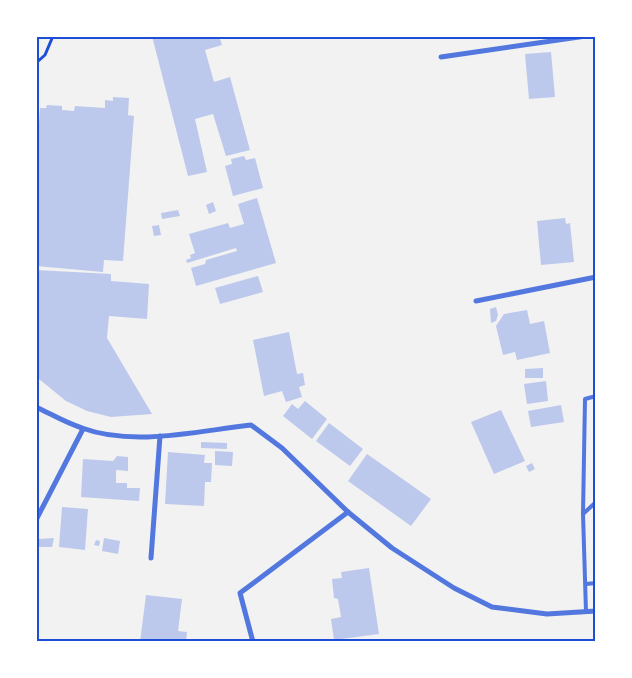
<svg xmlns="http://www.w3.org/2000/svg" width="632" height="678" viewBox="0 0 632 678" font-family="'Varela Round',sans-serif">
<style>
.building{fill:#bdc9ec}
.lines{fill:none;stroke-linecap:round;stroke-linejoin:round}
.path{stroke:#1d4ed8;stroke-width:3}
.service{stroke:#5277de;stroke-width:4}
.minor{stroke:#5277de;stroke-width:5}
.neatline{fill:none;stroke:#1d4ed8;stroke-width:2}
</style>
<rect width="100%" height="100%" fill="#f2f2f2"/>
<g class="building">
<polygon points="152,36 219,36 222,45 205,50 214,82 230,77 250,150 226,156 213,114 195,119 207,172 188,176"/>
<polygon points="551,52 555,97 529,99 525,54"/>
<polygon points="113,97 129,98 128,115 134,116 123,261 104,260 103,272 36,266 36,169 40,108 46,108 47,105 62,106 62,110 74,111 75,106 105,108 105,100 113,101"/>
<polygon points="244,156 246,160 255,158 263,188 233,196 225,166 232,164 231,159"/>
<polygon points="257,198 276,263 196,286 191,268 205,264 206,260 237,251 236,248 187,263 186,260 191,258 190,255 195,253 189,234 228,223 230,228 244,224 238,204"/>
<polygon points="213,202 216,211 209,214 206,205"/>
<polygon points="178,210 180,216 162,219 161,213"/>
<polygon points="565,218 566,224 570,223 574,262 541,265 537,221"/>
<polygon points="159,225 161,235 154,236 152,226"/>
<polygon points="36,270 111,274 111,281 149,284 147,319 109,316 107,338 152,414 111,417 87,411 66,401 39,379 36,378"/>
<polygon points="258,276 263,292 220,304 215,288"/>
<polygon points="496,307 498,315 496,321 491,323 490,309"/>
<polygon points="527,310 530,324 544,321 550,353 517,360 515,352 503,355 496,326 504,314"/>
<polygon points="289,332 297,374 303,373 305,385 299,387 302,397 286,402 282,391 264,396 253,340"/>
<polygon points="543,368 543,378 525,378 525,369"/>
<polygon points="546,381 548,401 527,404 524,384"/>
<polygon points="305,401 327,419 312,439 283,416 292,404 298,409"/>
<polygon points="561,405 564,422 531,427 528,411"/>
<polygon points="501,410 525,461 494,474 471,422"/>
<polygon points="329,423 363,449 350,466 316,441"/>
<polygon points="201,442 227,443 227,449 201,448"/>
<polygon points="215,451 233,452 232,466 215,465"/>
<polygon points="168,452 205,455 204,463 212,463 211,482 205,482 204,506 165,504"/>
<polygon points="367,454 431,499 411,526 348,481"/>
<polygon points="117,456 128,457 128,471 116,470 116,483 127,483 127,488 140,488 139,501 81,497 83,459 113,461"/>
<polygon points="532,463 535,469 529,472 526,466"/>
<polygon points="62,507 88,509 85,550 59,547"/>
<polygon points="54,538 52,547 39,547 39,539"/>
<polygon points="104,538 120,541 118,554 102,551"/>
<polygon points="96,540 100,541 99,546 94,545"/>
<polygon points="369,568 379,634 334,640 331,619 341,617 338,599 334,598 332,579 342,578 341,572"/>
<polygon points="146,595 182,599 178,631 187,632 186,642 140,642"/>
</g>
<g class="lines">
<polyline class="path" points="36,63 45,55 53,36"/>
<g class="service">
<polyline points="583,514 596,502"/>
<polyline points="586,584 596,583"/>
<polyline points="586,612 583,514 585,399 596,396"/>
</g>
<g class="minor">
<polyline points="441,57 586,36"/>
<polyline points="476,301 596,277"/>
<path d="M36,407C51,414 66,423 82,428C134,447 197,431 251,425L282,448L348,512L392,548L454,588L492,607L547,614L596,611"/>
<polyline points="36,520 83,429"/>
<polyline points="151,558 160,436"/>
<polyline points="253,642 240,593 348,512"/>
</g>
</g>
<rect width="632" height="678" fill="none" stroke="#ffffff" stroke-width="75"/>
<rect x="38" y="38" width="556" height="602" class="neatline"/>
</svg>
